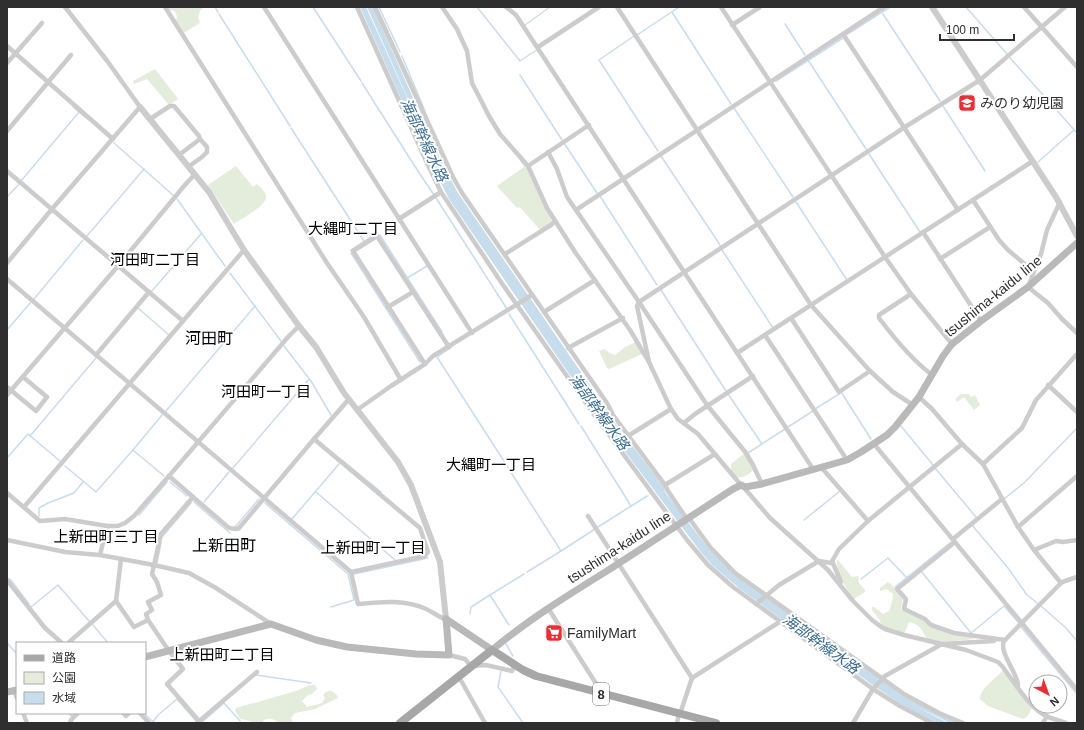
<svg xmlns="http://www.w3.org/2000/svg" width="1084" height="730" viewBox="0 0 1084 730" font-family="Helvetica,'Noto Sans JP',sans-serif">
<style>
.green{fill:#e4ecdc}
.water{fill:#c8ddec}
.lines{fill:none;stroke-linecap:round;stroke-linejoin:round}
.stream{stroke:#c8ddec;stroke-width:1.5}
.minor{stroke:#ccc;stroke-width:4.5}
.tertiary{stroke:#ccc;stroke-width:6}
.secondary{stroke:#b9b9b9;stroke-width:7}
.primary{stroke:#a7a7a7;stroke-width:8}
.labels{text-anchor:middle;stroke-width:4;stroke-linejoin:round;paint-order:stroke}
.shield{fill:#fff;stroke:#6d6d6d;stroke-width:1}
.shield-label{font-size:13px;font-weight:bold;fill:#2f2f2f}
.poi-label{font-size:14px;fill:#2f2f2f;stroke:#fff;text-anchor:start}
.street-label{font-size:14px;fill:#2f2f2f;stroke:#fff}
.water-label{font-size:15px;font-style:italic;fill:#3b6d92;stroke:#fff}
.neighbourhood-label{font-size:15px;fill:#000;stroke:#fff}
.quarter-label{font-size:16px;fill:#000;stroke:#fff}
</style>
<rect width="100%" height="100%" fill="#fff"/>
<g class="green">
<polygon points="168,7 204,7 200,11 198,17 200,23 198,24 184,33 176,20 177,18 176,13 173,10 170,11"/>
<polygon points="155,69 178,99 169,105 147,79 134,84 133,82 133,81"/>
<polygon points="520,159 527,166 552,218 551,223 540,230 520,207 517,208 497,186 524,167 520,161"/>
<path d="M236,166L253,187L257,184C260,187 266,192 266,196C268,205 241,219 234,224L208,185Z"/>
<path d="M636,342L642,354L609,369L607,368L599,351L604,349C608,351 610,354 615,355L625,347Z"/>
<polygon points="961,394 969,394 971,397 975,395 980,405 974,410 964,397 957,402 955,399"/>
<path d="M745,453L754,469C749,475 744,478 736,477L731,471V464Z"/>
<path d="M837,559L852,577L858,576L859,583L865,590V592L854,599C846,588 836,574 837,559Z"/>
<path d="M888,582L890,583L903,598L901,610L927,622L975,639L941,642L928,640C921,630 922,625 909,622L904,634L886,628L881,625L880,620L872,610V607H874L883,614L889,611C891,605 893,600 893,594L887,589L880,591V588Z"/>
<path d="M1003,670L1032,708L1027,717L1023,719L988,706L980,699C980,688 997,678 1003,670Z"/>
<path d="M310,685H315L317,689L312,694L308,695L302,701L307,707L322,703L325,698L323,695C328,688 336,691 338,698L315,709L295,713L291,718L293,723C290,723 283,724 280,723C274,720 271,717 264,720L262,723C254,723 248,720 240,719L235,711L236,708L296,691Z"/>
</g>
<polygon class="water" points="360,7 366,7 430,148 367,7 373,7 440,159 458,193 607,410 609,415 664,487 665,492 708,548 733,573 905,696 934,712 958,723 950,723 911,704 948,723 938,723 928,719 901,704 874,686 740,589 712,565 700,551 598,416 449,199 421,144"/>
<g class="lines">
<g class="stream">
<polyline points="215,7 218,12"/>
<polyline points="313,7 361,81"/>
<polyline points="379,7 400,52"/>
<polyline points="477,7 520,61 538,49"/>
<polyline points="966,7 1007,54"/>
<polyline points="672,12 731,104"/>
<polyline points="219,14 290,126"/>
<polyline points="883,14 940,101"/>
<polyline points="785,24 805,55"/>
<polyline points="525,25 550,7"/>
<polyline points="637,35 679,7"/>
<polyline points="846,35 890,7"/>
<polyline points="634,36 599,60 658,151"/>
<polyline points="402,56 425,111"/>
<polyline points="1010,58 1077,133"/>
<polyline points="808,60 866,149"/>
<polyline points="520,75 562,140"/>
<polyline points="776,81 843,38"/>
<polyline points="362,83 414,165 434,195"/>
<polyline points="943,106 985,171"/>
<polyline points="73,107 85,117"/>
<polyline points="734,108 793,197"/>
<polyline points="291,128 364,241"/>
<polyline points="114,143 174,196"/>
<polyline points="564,143 597,193"/>
<polyline points="869,154 920,232"/>
<polyline points="661,156 720,245"/>
<polyline points="1038,162 1074,130"/>
<polyline points="21,181 79,112"/>
<polyline points="600,196 657,285"/>
<polyline points="7,197 19,184"/>
<polyline points="436,198 507,309"/>
<polyline points="177,199 225,266"/>
<polyline points="796,202 847,280"/>
<polyline points="380,235 442,332"/>
<polyline points="87,236 144,169"/>
<polyline points="351,250 378,232"/>
<polyline points="722,250 773,328"/>
<polyline points="351,253 420,362"/>
<polyline points="230,273 281,341"/>
<polyline points="407,278 427,266"/>
<polyline points="661,290 726,391"/>
<polyline points="151,292 201,234"/>
<polyline points="34,299 83,240"/>
<polyline points="138,308 169,335"/>
<polyline points="509,314 579,424"/>
<polyline points="7,330 31,302"/>
<polyline points="284,346 311,381 331,415"/>
<polyline points="449,349 437,357 509,469"/>
<polyline points="841,392 871,439"/>
<polyline points="728,394 762,444"/>
<polyline points="815,409 839,394"/>
<polyline points="166,411 255,306"/>
<polyline points="581,426 631,506"/>
<polyline points="901,426 933,465"/>
<polyline points="788,427 813,411"/>
<polyline points="30,436 96,358"/>
<polyline points="133,450 162,415"/>
<polyline points="748,453 785,429"/>
<polyline points="7,458 28,434 60,461"/>
<polyline points="342,460 381,492"/>
<polyline points="65,466 96,492 133,450 164,476"/>
<polyline points="233,468 309,379"/>
<polyline points="935,468 976,517"/>
<polyline points="510,471 561,551 527,572"/>
<polyline points="170,482 187,496"/>
<polyline points="316,492 395,560"/>
<polyline points="1004,499 1024,483 1077,428"/>
<polyline points="194,502 230,533"/>
<polyline points="204,502 229,472"/>
<polyline points="265,503 348,574 354,600 331,607"/>
<polyline points="139,515 167,482"/>
<polyline points="39,516 39,508 48,503 74,493 83,482"/>
<polyline points="292,519 339,464"/>
<polyline points="804,520 840,491"/>
<polyline points="972,525 1008,568 1027,595 1037,603"/>
<polyline points="235,527 259,499"/>
<polyline points="598,527 647,496"/>
<polyline points="162,537 191,503"/>
<polyline points="561,551 595,529"/>
<polyline points="157,563 161,543"/>
<polyline points="921,571 971,633 1004,606 1019,623"/>
<polyline points="354,574 428,558"/>
<polyline points="10,579 29,604"/>
<polyline points="861,579 888,558 907,578"/>
<polyline points="895,587 951,542"/>
<polyline points="1041,606 1066,628 1077,641"/>
<polyline points="31,607 58,585 89,621"/>
<polyline points="470,614 471,607 490,595"/>
<polyline points="93,625 108,643"/>
<polyline points="509,625 490,595 524,574"/>
<polyline points="1021,627 1077,694"/>
<polyline points="7,643 17,654"/>
<polyline points="506,644 513,656"/>
<polyline points="501,671 498,687 523,723"/>
<polyline points="256,675 311,683"/>
<polyline points="69,713 71,716 74,713"/>
<polyline points="144,713 153,722 158,715 177,699 196,721"/>
<polyline points="201,723 224,703 240,721"/>
</g>
<g class="minor">
<polyline points="165,7 327,263 364,317 401,380"/>
<polyline points="264,7 472,333"/>
<polyline points="357,7 427,163 441,192 503,285 595,416 687,540 708,565 733,587 873,689 900,706 932,723"/>
<polyline points="375,7 453,177 462,193 607,403 613,415 665,485 668,491 687,519"/>
<polyline points="442,7 457,29 467,51 472,83 489,116 500,134 528,166 547,208 575,252 630,330 649,362 671,409 678,419 698,434 741,485"/>
<polyline points="506,7 516,15 813,469"/>
<polyline points="617,7 811,305 870,371 893,392 913,405"/>
<polyline points="721,7 885,257 911,294 952,344"/>
<polyline points="1024,7 1077,67"/>
<polyline points="732,25 760,7"/>
<polyline points="843,34 958,210"/>
<polyline points="7,46 113,139"/>
<polyline points="538,47 599,7"/>
<polyline points="7,63 42,23"/>
<polyline points="150,119 170,106 174,106 199,136 200,139 179,155"/>
<polyline points="7,131 71,55"/>
<polyline points="548,152 557,169 567,197 639,302 707,405 746,453 753,465 762,484"/>
<polyline points="528,166 589,125"/>
<polyline points="188,167 202,157 207,152 207,147 200,139"/>
<polyline points="7,171 183,321 244,250"/>
<polyline points="973,200 999,240 1008,250 1033,271"/>
<polyline points="1060,202 1047,230 1041,254 1028,287 1048,303 1062,319 1077,333"/>
<polyline points="576,210 884,7"/>
<polyline points="399,219 441,192"/>
<polyline points="923,232 981,321"/>
<polyline points="505,254 551,225 555,221"/>
<polyline points="940,259 990,227"/>
<polyline points="7,263 52,209 140,107 108,62 65,7"/>
<path d="M7,279L351,572L358,604C380,602 405,599 426,609C433,612 438,617 446,619"/>
<path d="M911,294L879,315V318C894,338 911,359 932,375"/>
<polyline points="388,307 413,292"/>
<polyline points="544,312 595,280"/>
<polyline points="791,318 839,392 870,371"/>
<polyline points="765,335 847,460"/>
<polyline points="568,348 623,318"/>
<polyline points="737,353 1033,161"/>
<polyline points="96,355 149,292"/>
<polyline points="649,362 637,306 639,302 905,127 980,80 1065,7"/>
<polyline points="425,364 353,251 377,236 449,347"/>
<polyline points="1048,385 1077,412"/>
<polyline points="7,387 36,411 47,397 23,377"/>
<polyline points="7,395 118,266 184,186 195,174"/>
<polyline points="919,397 932,409 962,444 983,464 1018,527 1034,550 1061,583"/>
<polyline points="357,410 391,386 425,364 433,356 532,295"/>
<polyline points="684,423 695,414 753,376"/>
<polyline points="628,436 671,409"/>
<polyline points="314,439 349,399"/>
<polyline points="874,444 1077,690"/>
<polyline points="983,464 1022,428 1036,400 1077,354"/>
<polyline points="821,467 868,521"/>
<polyline points="169,476 288,337 299,326"/>
<polyline points="665,485 715,454"/>
<path d="M745,487L746,490L770,518L828,570L853,601L872,620L880,626L885,629L904,635L966,650L998,662L1002,666C1015,683 1029,708 1048,717C1054,719 1060,721 1066,723"/>
<polyline points="7,493 40,521 65,519 107,526 118,526 125,523 134,516 169,476 193,497"/>
<polyline points="24,507 183,321"/>
<polyline points="588,516 692,678"/>
<polyline points="689,518 710,547 735,573 904,694 939,713 963,723"/>
<polyline points="1018,527 1077,476"/>
<polyline points="953,539 1002,499"/>
<polyline points="7,540 65,552 100,555 154,565 189,573 216,588 271,624"/>
<polyline points="955,542 897,589 906,599 904,609 925,619 931,625 954,633 1005,640"/>
<polyline points="1034,550 1056,541 1063,542 1077,540"/>
<polyline points="100,555 107,526"/>
<polyline points="832,561 841,582"/>
<polyline points="7,580 45,628 62,643"/>
<polyline points="116,601 134,627 148,620 169,651 183,669 167,684 199,721"/>
<polyline points="756,604 779,585 819,561 831,563 839,549 868,521 962,444"/>
<polyline points="548,608 602,693"/>
<polyline points="148,620 146,614 152,610 148,602 161,595 157,582 152,574 161,534 193,497 229,528 236,529 239,528 314,439 420,528 428,552 425,556 351,572"/>
<polyline points="68,643 116,601 121,559"/>
<polyline points="449,655 465,659 471,666 486,665 512,671 515,665"/>
<polyline points="459,677 485,723"/>
<path d="M1018,685C1016,670 999,653 1004,641L1061,583L1065,581L1077,577"/>
<polyline points="14,691 17,698"/>
<polyline points="23,713 27,723"/>
<polyline points="123,713 126,716 129,713"/>
<polyline points="140,713 149,723"/>
<polyline points="680,714 692,678 781,621"/>
<polyline points="70,723 71,720 78,713"/>
<polyline points="197,723 257,672"/>
<polyline points="677,723 679,714"/>
<polyline points="853,723 873,689 885,676 942,644 994,641"/>
<polyline points="1043,723 1047,716"/>
</g>
<g class="tertiary">
<polyline points="932,7 1056,197 1077,236"/>
<polyline points="140,107 209,192 244,250 299,326 316,347 344,393 398,462 411,485 440,562 446,619"/>
</g>
<g class="secondary">
<path d="M446,619L492,650C529,619 570,594 610,569C651,542 692,516 733,489L741,485L745,487L762,484L847,460L861,452L887,435L895,427L919,397L943,356L952,344L981,321L1028,287L1077,243"/>
<polyline points="145,657 271,624 316,640 347,647 416,654 449,655 446,619"/>
<polyline points="7,692 17,690"/>
</g>
<polyline class="primary" points="400,723 492,650 523,670 536,676 716,723"/>
</g>
<defs>
<symbol id="school-square" viewBox="-11 -11 22 22"><rect x="-9" y="-9" width="18" height="18" rx="4" fill="#e82f35" stroke="#fff"/><path d="M0-5L7-2L0 1L-7-2ZM-4 1L0 2.5L4 1V4Q0 6-4 4Z" fill="#fff"/></symbol>
<symbol id="supermarket-square" viewBox="-11 -11 22 22"><rect x="-9" y="-9" width="18" height="18" rx="4" fill="#e82f35" stroke="#fff"/><path d="M-6-5.5h2.5l.6 2H6L4.5 2H-2.5L-4.4-4H-6ZM-1.5 3.2a1.3 1.3 0 1 0 .1 0ZM3 3.2a1.3 1.3 0 1 0 .1 0Z" fill="#fff"/></symbol>
</defs>
<g fill-rule="evenodd">
<use href="#school-square" x="957" y="93" width="20" height="20"/>
<use href="#supermarket-square" x="544" y="623" width="20" height="20"/>
</g>
<g class="labels">
<rect class="shield" x="593" y="683" width="16" height="22" rx="3"/>
<g class="shield-label">
<text x="601" y="699">8</text>
</g>
<g class="poi-label">
<text x="980" y="108">みのり幼児園</text>
<text x="567" y="638">FamilyMart</text>
</g>
<g class="street-label">
<text transform="translate(993 296) rotate(-39)" y="5">tsushima-kaidu line</text>
<text transform="translate(619 547) rotate(-33)" y="5">tsushima-kaidu line</text>
</g>
<g class="water-label">
<text transform="translate(424 140) rotate(65)" y="5">海部幹線水路</text>
<text transform="translate(599 412) rotate(54)" y="5">海部幹線水路</text>
<text transform="translate(821 644) rotate(36)" y="5">海部幹線水路</text>
</g>
<g class="neighbourhood-label">
<text x="353" y="234">大縄町二丁目</text>
<text x="155" y="265">河田町二丁目</text>
<text x="266" y="397">河田町一丁目</text>
<text x="491" y="470">大縄町一丁目</text>
<text x="106" y="542">上新田町三丁目</text>
<text x="373" y="553">上新田町一丁目</text>
<text x="222" y="660">上新田町二丁目</text>
</g>
<g class="quarter-label">
<text x="209" y="344">河田町</text>
<text x="224" y="551">上新田町</text>
</g>
</g>
<rect width="1084" height="730" fill="none" stroke="#2f2f2f" stroke-width="16"/>
<rect x="16" y="642" width="130" height="72" fill="#ffffff" stroke="#acacac"/>
<rect x="24" y="655" width="20" height="6" fill="#a7a7a7" stroke="#acacac"/>
<text x="52" y="662" font-size="12" fill="#2f2f2f">道路</text>
<rect x="24" y="672" width="20" height="12" fill="#e4ecdc" stroke="#acacac"/>
<text x="52" y="682" font-size="12" fill="#2f2f2f">公園</text>
<rect x="24" y="692" width="20" height="12" fill="#c8ddec" stroke="#acacac"/>
<text x="52" y="702" font-size="12" fill="#2f2f2f">水域</text>
<g transform="translate(1048 694) rotate(139)"><circle r="19" fill="#ffffff" stroke="#acacac"/>
<path d="M0-3L7 15L0 10L-7 15Z" fill="#e82f35"/>
<text y="-6" font-size="11" font-weight="bold" text-anchor="middle" fill="#2f2f2f">N</text>
</g>
<path d="M940 34v6h74v-6" fill="none" stroke="#2f2f2f" stroke-width="2"/>
<text x="946" y="34" font-size="12" fill="#2f2f2f" stroke="#ffffff" stroke-width="3" paint-order="stroke">100 m</text>
</svg>
